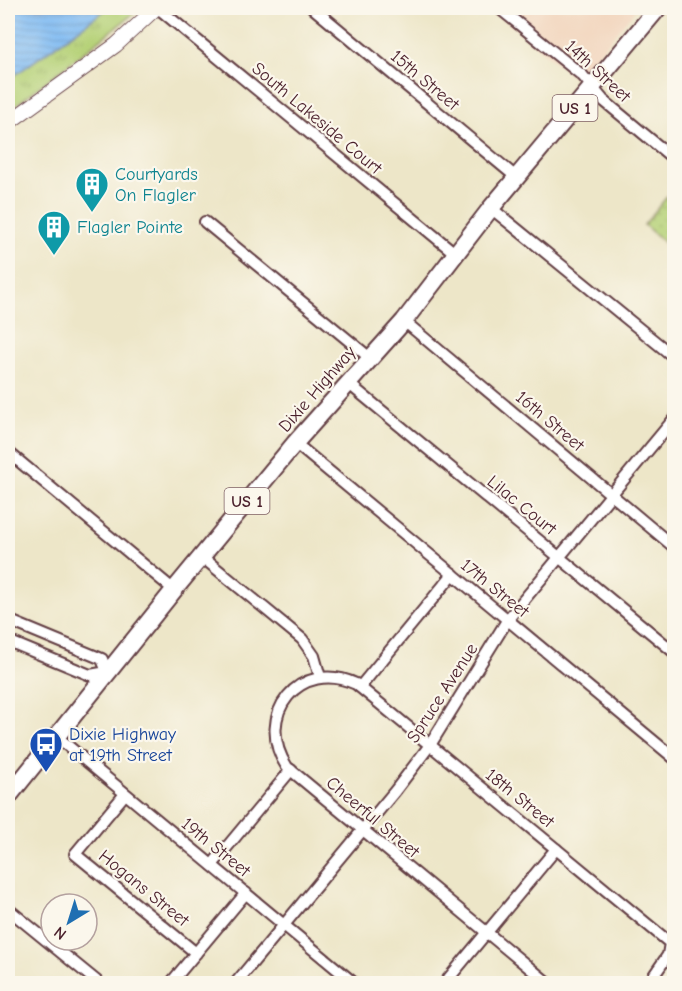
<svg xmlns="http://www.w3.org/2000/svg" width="682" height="991" viewBox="0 0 682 991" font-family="'Comic Neue',sans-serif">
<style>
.built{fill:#f2d5bd}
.grass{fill:url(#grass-dots);stroke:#807851;stroke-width:1.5}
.park{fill:url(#park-tufts);stroke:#807851;stroke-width:1.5}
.water{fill:url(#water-rules);stroke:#666e8f;stroke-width:1.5}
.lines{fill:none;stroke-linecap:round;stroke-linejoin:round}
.minor-casing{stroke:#623d43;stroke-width:14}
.tertiary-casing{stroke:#623d43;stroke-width:16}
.primary-casing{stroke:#623d43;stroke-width:20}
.minor{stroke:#fff;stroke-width:10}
.tertiary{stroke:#fff;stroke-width:14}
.primary{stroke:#fff;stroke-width:16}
.labels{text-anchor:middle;stroke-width:4.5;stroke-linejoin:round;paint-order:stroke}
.shield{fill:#fbf7ec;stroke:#7f6065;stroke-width:1.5}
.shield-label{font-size:16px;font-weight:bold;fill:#4a1f2b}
.street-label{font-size:18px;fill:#4a1f2b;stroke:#fbf7ec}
.culture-label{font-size:18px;fill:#0d838f;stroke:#fbf7ec;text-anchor:start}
.transit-label{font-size:18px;fill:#164399;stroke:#fbf7ec;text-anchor:start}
</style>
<defs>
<pattern id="grass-dots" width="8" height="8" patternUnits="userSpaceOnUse" patternTransform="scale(1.5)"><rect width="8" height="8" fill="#b5d177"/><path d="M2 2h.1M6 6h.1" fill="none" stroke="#9db367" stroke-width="1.8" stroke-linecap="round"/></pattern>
<pattern id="park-tufts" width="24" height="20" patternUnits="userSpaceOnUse" patternTransform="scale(1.5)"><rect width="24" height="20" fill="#b5d177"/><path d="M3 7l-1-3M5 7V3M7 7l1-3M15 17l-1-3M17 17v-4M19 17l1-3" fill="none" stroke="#9db367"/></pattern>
<pattern id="water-rules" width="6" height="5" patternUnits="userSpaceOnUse" patternTransform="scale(1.5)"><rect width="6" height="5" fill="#81bcf3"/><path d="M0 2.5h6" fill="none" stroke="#71a1d0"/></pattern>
</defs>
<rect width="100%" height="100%" fill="#fbf7ec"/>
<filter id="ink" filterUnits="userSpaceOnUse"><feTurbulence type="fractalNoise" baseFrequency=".0167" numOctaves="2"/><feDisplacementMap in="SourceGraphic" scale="12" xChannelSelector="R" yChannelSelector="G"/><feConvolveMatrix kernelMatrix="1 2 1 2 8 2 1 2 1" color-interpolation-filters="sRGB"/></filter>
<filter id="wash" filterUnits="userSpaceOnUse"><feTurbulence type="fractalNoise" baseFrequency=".008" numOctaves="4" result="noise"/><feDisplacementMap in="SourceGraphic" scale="24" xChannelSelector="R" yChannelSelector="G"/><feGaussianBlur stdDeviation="1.35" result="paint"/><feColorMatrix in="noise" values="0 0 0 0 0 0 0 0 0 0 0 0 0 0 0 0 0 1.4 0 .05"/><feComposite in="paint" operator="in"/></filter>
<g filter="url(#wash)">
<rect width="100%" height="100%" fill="#ede6c8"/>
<polygon class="built" points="490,8 637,8 577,80"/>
<polygon class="grass" points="674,188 674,251 644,225"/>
<polygon class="park" points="108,8 141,8 8,111 8,80"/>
<polygon class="water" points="8,8 108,8 8,80"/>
</g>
<g filter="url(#ink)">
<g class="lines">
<defs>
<g id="minor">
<polyline points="158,8 456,254"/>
<polyline points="313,8 516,177"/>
<polyline points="499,8 583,76 603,100 674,159"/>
<polyline points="491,208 674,357"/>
<polyline points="205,222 370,358"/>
<polyline points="404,321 674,547"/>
<polyline points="348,383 674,652"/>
<polyline points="295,443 674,758"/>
<polyline points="8,452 174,590"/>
<polyline points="201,556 302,639 314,656 320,677"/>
<polyline points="8,620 102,659 107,672 90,675 8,641"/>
<polyline points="360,687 453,574"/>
<polyline points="56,736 355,984"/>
<polyline points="125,794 75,854 196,953"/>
<polyline points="212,865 291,770"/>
<polyline points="8,909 100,984"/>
<polyline points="170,984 246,893"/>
<polyline points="235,984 395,791 430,745 508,619 674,419"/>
<polyline points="444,984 556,849"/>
<path d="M549,984L287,767C253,715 300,658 356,684L670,943L668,955L648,984"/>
</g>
<polyline id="tertiary" points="8,123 116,45 156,8"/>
<polyline id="primary" points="8,797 174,590 295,443 404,321 491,208 658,8"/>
</defs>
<use href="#minor" class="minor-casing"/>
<use href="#tertiary" class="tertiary-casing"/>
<use href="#primary" class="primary-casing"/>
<use href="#minor" class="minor"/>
<use href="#tertiary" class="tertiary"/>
<use href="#primary" class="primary"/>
</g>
</g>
<defs>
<symbol id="building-pin" viewBox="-11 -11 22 30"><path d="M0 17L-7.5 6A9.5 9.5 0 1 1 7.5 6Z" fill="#0f9aa8" stroke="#fbf7ec"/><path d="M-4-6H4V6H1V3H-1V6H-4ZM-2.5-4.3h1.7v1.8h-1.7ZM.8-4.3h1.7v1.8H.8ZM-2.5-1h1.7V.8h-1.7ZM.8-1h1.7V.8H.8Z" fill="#fff"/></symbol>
<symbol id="bus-pin" viewBox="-11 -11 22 30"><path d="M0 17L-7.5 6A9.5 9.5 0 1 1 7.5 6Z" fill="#1a4fb4" stroke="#fbf7ec"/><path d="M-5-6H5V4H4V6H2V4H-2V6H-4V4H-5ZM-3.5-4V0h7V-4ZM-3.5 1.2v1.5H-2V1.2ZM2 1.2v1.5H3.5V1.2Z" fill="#fff"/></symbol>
</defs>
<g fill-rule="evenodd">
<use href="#building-pin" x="73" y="165" width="38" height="52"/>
<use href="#building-pin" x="35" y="208" width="38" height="52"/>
<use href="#bus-pin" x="27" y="725" width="38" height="52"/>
</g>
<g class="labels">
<g class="shield">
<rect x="552.5" y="95" width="45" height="26" rx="4.5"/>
<rect x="224.5" y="488" width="45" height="26" rx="4.5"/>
</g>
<g class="shield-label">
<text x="575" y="114">US 1</text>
<text x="247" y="507">US 1</text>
</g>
<g class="street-label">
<text transform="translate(598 71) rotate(43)" y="6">14th Street</text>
<text transform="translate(425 80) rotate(40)" y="6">15th Street</text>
<text transform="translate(317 118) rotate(40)" y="6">South Lakeside Court</text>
<text transform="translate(317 389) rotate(-49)" y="6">Dixie Highway</text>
<text transform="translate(550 421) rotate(40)" y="6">16th Street</text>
<text transform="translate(522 505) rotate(39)" y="6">Lilac Court</text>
<text transform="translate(495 588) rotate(39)" y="6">17th Street</text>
<text transform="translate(442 693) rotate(-57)" y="6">Spruce Avenue</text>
<text transform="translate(520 798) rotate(39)" y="6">18th Street</text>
<text transform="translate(373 817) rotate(40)" y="6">Cheerful Street</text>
<text transform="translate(216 847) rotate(39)" y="6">19th Street</text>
<text transform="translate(144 888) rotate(39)" y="6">Hogans Street</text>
</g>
<g class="culture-label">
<text x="115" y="180">Courtyards<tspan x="115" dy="21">On Flagler</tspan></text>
<text x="77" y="233">Flagler Pointe</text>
</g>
<g class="transit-label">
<text x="69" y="740">Dixie Highway<tspan x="69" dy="21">at 19th Street</tspan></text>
</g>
</g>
<rect width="682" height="991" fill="none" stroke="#fbf7ec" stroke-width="30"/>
<g transform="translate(69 922) rotate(218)"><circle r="28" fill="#fbf7ec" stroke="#b4a19f" stroke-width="1.5"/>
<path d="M0-4.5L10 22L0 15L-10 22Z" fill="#1f6fb2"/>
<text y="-9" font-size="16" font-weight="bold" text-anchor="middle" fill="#4a1f2b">N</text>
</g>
</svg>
